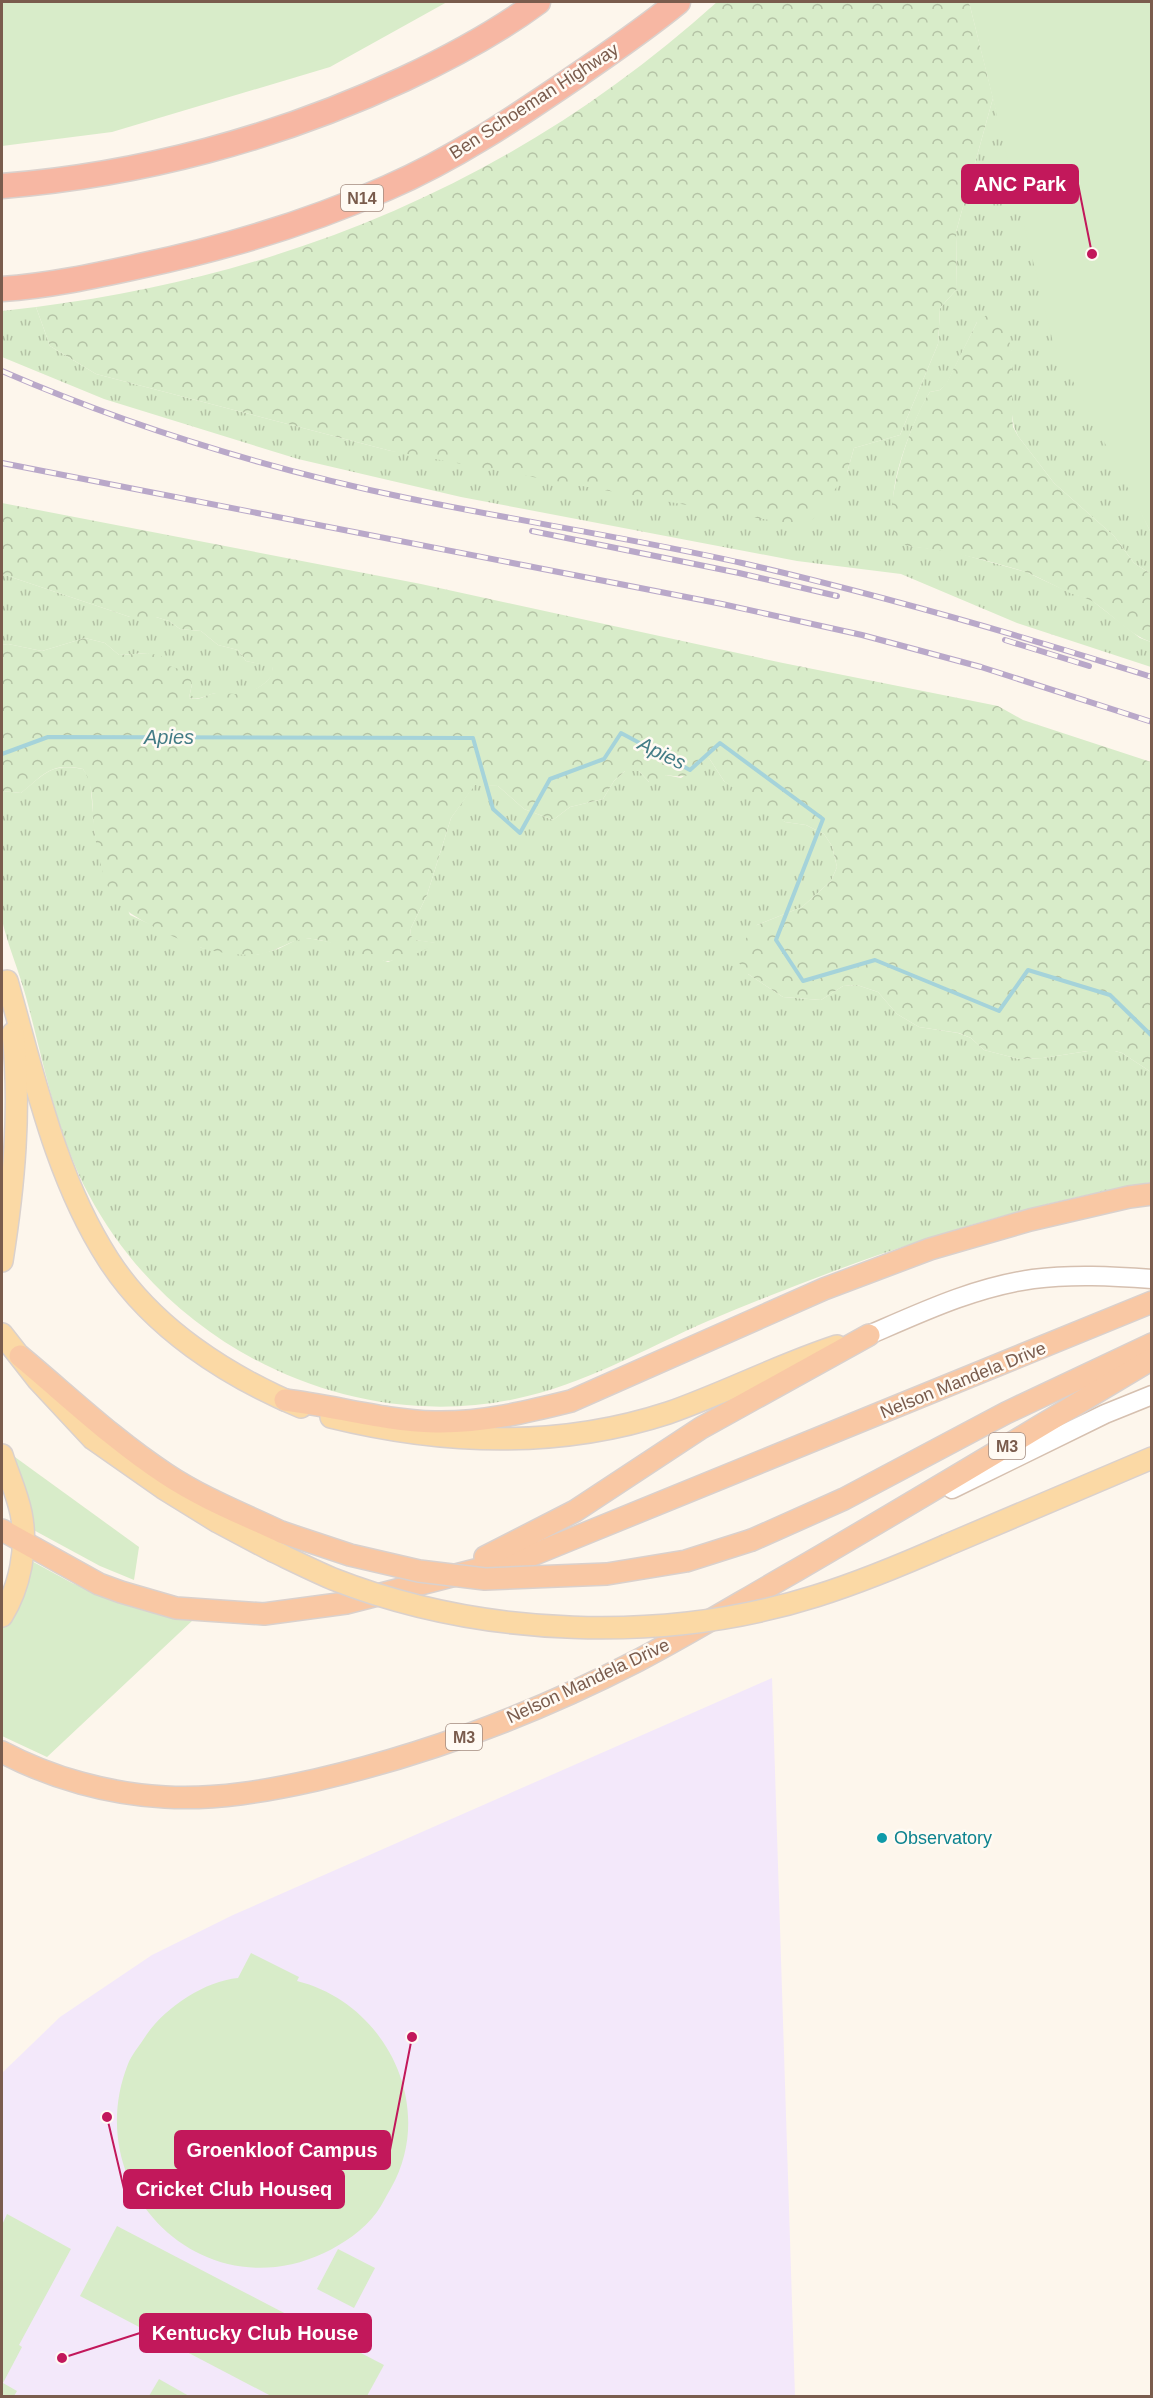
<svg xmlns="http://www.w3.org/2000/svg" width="1153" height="2398" viewBox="0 0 1153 2398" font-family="Helvetica,sans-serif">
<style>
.education{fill:#f3e8fa}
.grass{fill:url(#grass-tufts)}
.forest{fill:url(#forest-crowns)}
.green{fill:#d8ecc9}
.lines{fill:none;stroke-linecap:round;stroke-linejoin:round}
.stream{stroke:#a5d3da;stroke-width:4}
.secondary-casing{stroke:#d6c0b0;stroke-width:21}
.primary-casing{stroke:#dad1cd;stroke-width:24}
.trunk-casing{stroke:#dad1cd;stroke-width:24}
.motorway-casing{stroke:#dad1cd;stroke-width:27}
.secondary{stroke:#fff;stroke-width:18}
.primary{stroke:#fbd9a5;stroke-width:21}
.trunk{stroke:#f9c8a4;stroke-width:21}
.motorway{stroke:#f7b7a3;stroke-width:24}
.rail-casing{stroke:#b9a8c9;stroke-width:6}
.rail{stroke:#fffaf3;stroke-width:4;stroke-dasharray:11;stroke-linecap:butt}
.primary-bridge-casing{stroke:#dad1cd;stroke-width:24;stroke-linecap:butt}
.trunk-bridge-casing{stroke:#dad1cd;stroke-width:24;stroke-linecap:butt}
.primary-bridge{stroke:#fbd9a5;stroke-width:21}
.trunk-bridge{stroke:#f9c8a4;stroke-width:21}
.culture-dot{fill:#0f9aa8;stroke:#fffaf3;stroke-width:2}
.labels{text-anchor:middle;stroke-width:5;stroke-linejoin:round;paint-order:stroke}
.shield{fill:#fffaf3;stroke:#a28b7f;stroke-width:1.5}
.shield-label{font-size:16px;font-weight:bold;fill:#7a5c4d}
.street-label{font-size:18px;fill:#7a5c4d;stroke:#fffaf3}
.culture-label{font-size:18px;fill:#0d838f;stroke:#fffaf3;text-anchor:start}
.water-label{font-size:20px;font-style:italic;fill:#437c86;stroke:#fffaf3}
.leader{fill:none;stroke:#c2185b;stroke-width:2}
.callout-dot{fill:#c2185b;stroke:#fffaf3;stroke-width:2}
.callout{fill:#c2185b;stroke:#c2185b;stroke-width:2}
.callout-label{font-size:20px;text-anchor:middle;font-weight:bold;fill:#fff}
</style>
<defs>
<pattern id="grass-tufts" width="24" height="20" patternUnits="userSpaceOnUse" patternTransform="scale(1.5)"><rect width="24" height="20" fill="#d8ecc9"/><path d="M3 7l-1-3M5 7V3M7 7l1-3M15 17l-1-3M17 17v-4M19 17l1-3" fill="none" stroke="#b4c2a5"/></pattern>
<pattern id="forest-crowns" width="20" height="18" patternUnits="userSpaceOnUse" patternTransform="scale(1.5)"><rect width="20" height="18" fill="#d8ecc9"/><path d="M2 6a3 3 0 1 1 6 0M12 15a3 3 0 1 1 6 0" fill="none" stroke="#b4c2a5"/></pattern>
</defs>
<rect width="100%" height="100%" fill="#fdf6ec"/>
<polygon class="education" points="772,1678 795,2396 2,2396 2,2073 60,2017 152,1955 233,1915"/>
<g class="grass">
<path d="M993,98L1011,166L1140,510L1151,533V574L1134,563L1114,536L1054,483L1018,436L1014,427L1012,415V351L977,322L947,383L940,390L930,392C916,413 889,481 894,506C897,519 903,533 908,546L950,551L1026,572L1071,593L1090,599L1140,638L1151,642V667L1017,623L901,574L797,561L461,497L298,459L104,399L2,357V311L36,307L50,346L96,374L391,451L847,473L854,448L900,435L938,344L940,308L957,289L956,232Z"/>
<path d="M2,574L130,617H156L169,621L180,629L201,631L218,645L238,650L246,661L272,666L273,673C267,685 250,694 236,695C230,695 223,693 217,693C206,694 200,701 189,698L192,684L148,653L119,655L105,643L85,638L42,651L8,644L2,645Z"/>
<path d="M709,758L724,781L785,822L806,825L824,834L832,846L837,867L831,881L802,907L757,925L748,974L783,997L821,1000L843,986L857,985L878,992L897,1014L919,1027L958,1033L971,1038L984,1050L1019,1059L1043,1058L1088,1051H1115L1122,1053L1151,1072V1182C998,1209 851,1261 708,1321C644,1349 584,1385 515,1399C347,1434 169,1346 89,1195C56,1133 44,1063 26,997C19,971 8,946 2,920C0,907 2,893 2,880C2,850 2,821 2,791L21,793C45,774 50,763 83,769L90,779L95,835L130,915L202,948L256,955L278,949L298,939H313L335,943L388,962L435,943L415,940L410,935L411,928L427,895L451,818L475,784L498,786L524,809L553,820L570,807L603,799L614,781L625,771H639L649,782L666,775L681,778Z"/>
</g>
<g class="forest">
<path d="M717,2H969L993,98L956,232L957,289L940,308L938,344L900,435L854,448L847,473L807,527L391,451L96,374L50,346L36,307C295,274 523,177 717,2Z"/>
<path d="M994,314L1003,320L1012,351V415L1013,427L1018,436L1054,483L1114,536L1134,563L1151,574V642C1128,634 1112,614 1092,601C1085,597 1077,596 1070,593C1052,585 1035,574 1016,569C985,560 955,552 922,548C914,547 903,547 897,539C879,511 912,417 930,392L940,390L947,382L977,322L985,316Z"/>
<path d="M2,503L421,584L783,663L998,706L1023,720L1151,762V1072L1122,1053L1115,1051H1088L1043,1058L1019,1059L984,1050L971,1038L959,1033L919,1027L897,1014L878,992L857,985L843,986L821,1000L783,997L748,974L739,963L738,956L743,942L757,925L802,907L831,881L837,867L832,846L824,834L806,825L785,822L766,813L724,781L709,758C693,774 691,779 666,775L656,783L649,782L639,771H625L614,781L603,799L570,807L553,820L524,809L498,786L475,785L451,818L427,895L411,928L410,935L416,940L437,943C422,951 407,960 390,961C376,963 334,940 312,939C292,937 277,953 256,955C244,956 214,952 202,948C182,942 127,916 115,900C105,887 97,852 95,835C91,813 96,788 83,769C50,762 45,774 21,793L2,791V645L8,644L42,651L85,638L105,643L119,655L148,653L161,656L169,666L189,672L192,684L189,698C199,702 206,694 216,693C222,692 229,694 235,694C249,694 275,683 272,667L246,661L238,650L218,645L201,631L180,629L169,621L156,617H130L2,574Z"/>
</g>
<g class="green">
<polygon points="2,2 447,2 330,67 112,132 2,146"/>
<polygon points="969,2 1151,2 1151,533 1053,342"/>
<polygon points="8,1452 139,1547 134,1580 100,1566 28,1527"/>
<polygon points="26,1558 72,1583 126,1605 193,1620 47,1757 2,1736 2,1626"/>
<path d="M251,1953L299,1977L297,1981C386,2003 437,2107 391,2188C386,2196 382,2205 377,2212C364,2230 343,2244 324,2253C201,2311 79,2188 128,2064C132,2054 140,2045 145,2037C163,2009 204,1981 238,1978Z"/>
<polygon points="7,2214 71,2249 19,2345 22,2347 3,2383 17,2391 14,2396 2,2396 2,2225"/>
<polygon points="117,2226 384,2365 367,2396 271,2396 80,2296"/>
<polygon points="338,2249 375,2268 354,2308 317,2289"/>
<polygon points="159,2379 189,2396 149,2396"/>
</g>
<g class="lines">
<polyline class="stream" points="2,754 48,737 473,738 493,809 520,833 550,779 604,759 621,733 690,770 720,743 823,819 776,940 803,981 875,960 999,1011 1028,970 1110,995 1152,1036"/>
<defs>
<g id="secondary">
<path d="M869,1335C922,1312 975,1287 1033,1279C1072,1274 1112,1276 1152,1279"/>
<polyline points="952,1489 1105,1414 1152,1395"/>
</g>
<g id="primary">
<path d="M7,981C34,1075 55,1177 108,1259C152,1328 227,1376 301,1407"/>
<path d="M2,1261C14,1185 21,1109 13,1033"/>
<polyline points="2,1334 38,1380 93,1439 163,1488 218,1522 271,1550"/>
<path d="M331,1417C441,1444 558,1449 668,1413C725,1393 779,1365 837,1346"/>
<path d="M2,1455C8,1474 17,1493 21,1513C28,1547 20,1587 2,1616"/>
<polyline points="947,1545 1152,1458"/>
</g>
<g id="trunk">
<path d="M20,1356C68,1396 114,1440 166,1474C202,1498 243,1514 281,1532"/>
<path d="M285,1400C335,1406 385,1421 435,1422C481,1423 527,1412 571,1401L824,1289L930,1249L1030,1220L1129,1197L1152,1194"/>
<polyline points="2,1530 99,1584 121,1592 176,1608 264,1614 346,1603 530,1556 1152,1302"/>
<polyline points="752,1540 844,1499 1006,1413 1152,1344"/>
<polyline points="485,1557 575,1511 701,1428 869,1335"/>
<path d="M2,1752C51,1778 109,1794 165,1797C216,1800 267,1791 316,1780C428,1754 536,1713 637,1661C691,1633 744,1600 797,1570C916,1501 1033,1430 1152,1359"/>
</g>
<g id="motorway">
<path d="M2,186C140,175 278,138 404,79C451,57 496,33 538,2"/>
<path d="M2,289C48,286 95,276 140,266C225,248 308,223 387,188C454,159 515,118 575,77C610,53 645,29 678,2"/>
</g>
</defs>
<use href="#secondary" class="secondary-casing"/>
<use href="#primary" class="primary-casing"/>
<use href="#trunk" class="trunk-casing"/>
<use href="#motorway" class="motorway-casing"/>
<use href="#secondary" class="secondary"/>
<use href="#primary" class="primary"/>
<use href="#trunk" class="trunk"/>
<use href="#motorway" class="motorway"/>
<defs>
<g id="rail">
<path d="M2,371C131,427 268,469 407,498C518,521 631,538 742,563C880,595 1016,634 1152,677"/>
<polyline points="2,463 722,604 862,635 981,667 1152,722"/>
<polyline points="532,531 739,573 837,596"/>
<polyline points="1005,640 1089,666"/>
</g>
</defs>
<use href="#rail" class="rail-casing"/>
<use href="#rail" class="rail"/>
<defs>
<path id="primary-bridge" d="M271,1550C292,1560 312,1570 333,1579C481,1637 664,1644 816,1596C861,1582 904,1564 947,1545"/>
<polyline id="trunk-bridge" points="281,1532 350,1555 419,1571 485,1579 607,1574 686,1561 752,1540"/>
</defs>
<use href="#primary-bridge" class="primary-bridge-casing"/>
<use href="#trunk-bridge" class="trunk-bridge-casing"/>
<use href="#primary-bridge" class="primary-bridge"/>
<use href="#trunk-bridge" class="trunk-bridge"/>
</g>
<circle class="culture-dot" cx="882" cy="1838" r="6"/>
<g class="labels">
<g class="shield">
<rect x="341" y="185" width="42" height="26" rx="4.5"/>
<rect x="989" y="1433" width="36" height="26" rx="4.5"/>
<rect x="446" y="1724" width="36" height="26" rx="4.5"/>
</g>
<g class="shield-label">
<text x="362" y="204">N14</text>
<text x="1007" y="1452">M3</text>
<text x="464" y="1743">M3</text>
</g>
<g class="street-label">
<text transform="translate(534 101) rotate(-33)" y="6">Ben Schoeman Highway</text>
<text transform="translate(963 1380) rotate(-22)" y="6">Nelson Mandela Drive</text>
<text transform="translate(588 1681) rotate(-25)" y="6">Nelson Mandela Drive</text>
</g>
<g class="culture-label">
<text x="894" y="1844">Observatory</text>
</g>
<g class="water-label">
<text x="169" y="744">Apies</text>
<text transform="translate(662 753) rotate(26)" y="7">Apies</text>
</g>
</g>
<path class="leader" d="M1092 254L1078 184M412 2037L390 2150M107 2117L124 2189M62 2358L140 2333"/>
<g class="callout-dot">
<circle cx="1092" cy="254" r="6"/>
<circle cx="412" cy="2037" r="6"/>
<circle cx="107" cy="2117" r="6"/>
<circle cx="62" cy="2358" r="6"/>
</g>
<g class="callout">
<rect x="962" y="165" width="116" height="38" rx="6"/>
<rect x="175" y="2131" width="215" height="38" rx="6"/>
<rect x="124" y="2170" width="220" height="38" rx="6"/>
<rect x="140" y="2314" width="231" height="38" rx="6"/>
</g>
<g class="callout-label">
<text x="1020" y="191">ANC Park</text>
<text x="282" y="2157">Groenkloof Campus</text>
<text x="234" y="2196">Cricket Club Houseq</text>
<text x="255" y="2340">Kentucky Club House</text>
</g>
<rect width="1153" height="2398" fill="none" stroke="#7a5c4d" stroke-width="6"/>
</svg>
